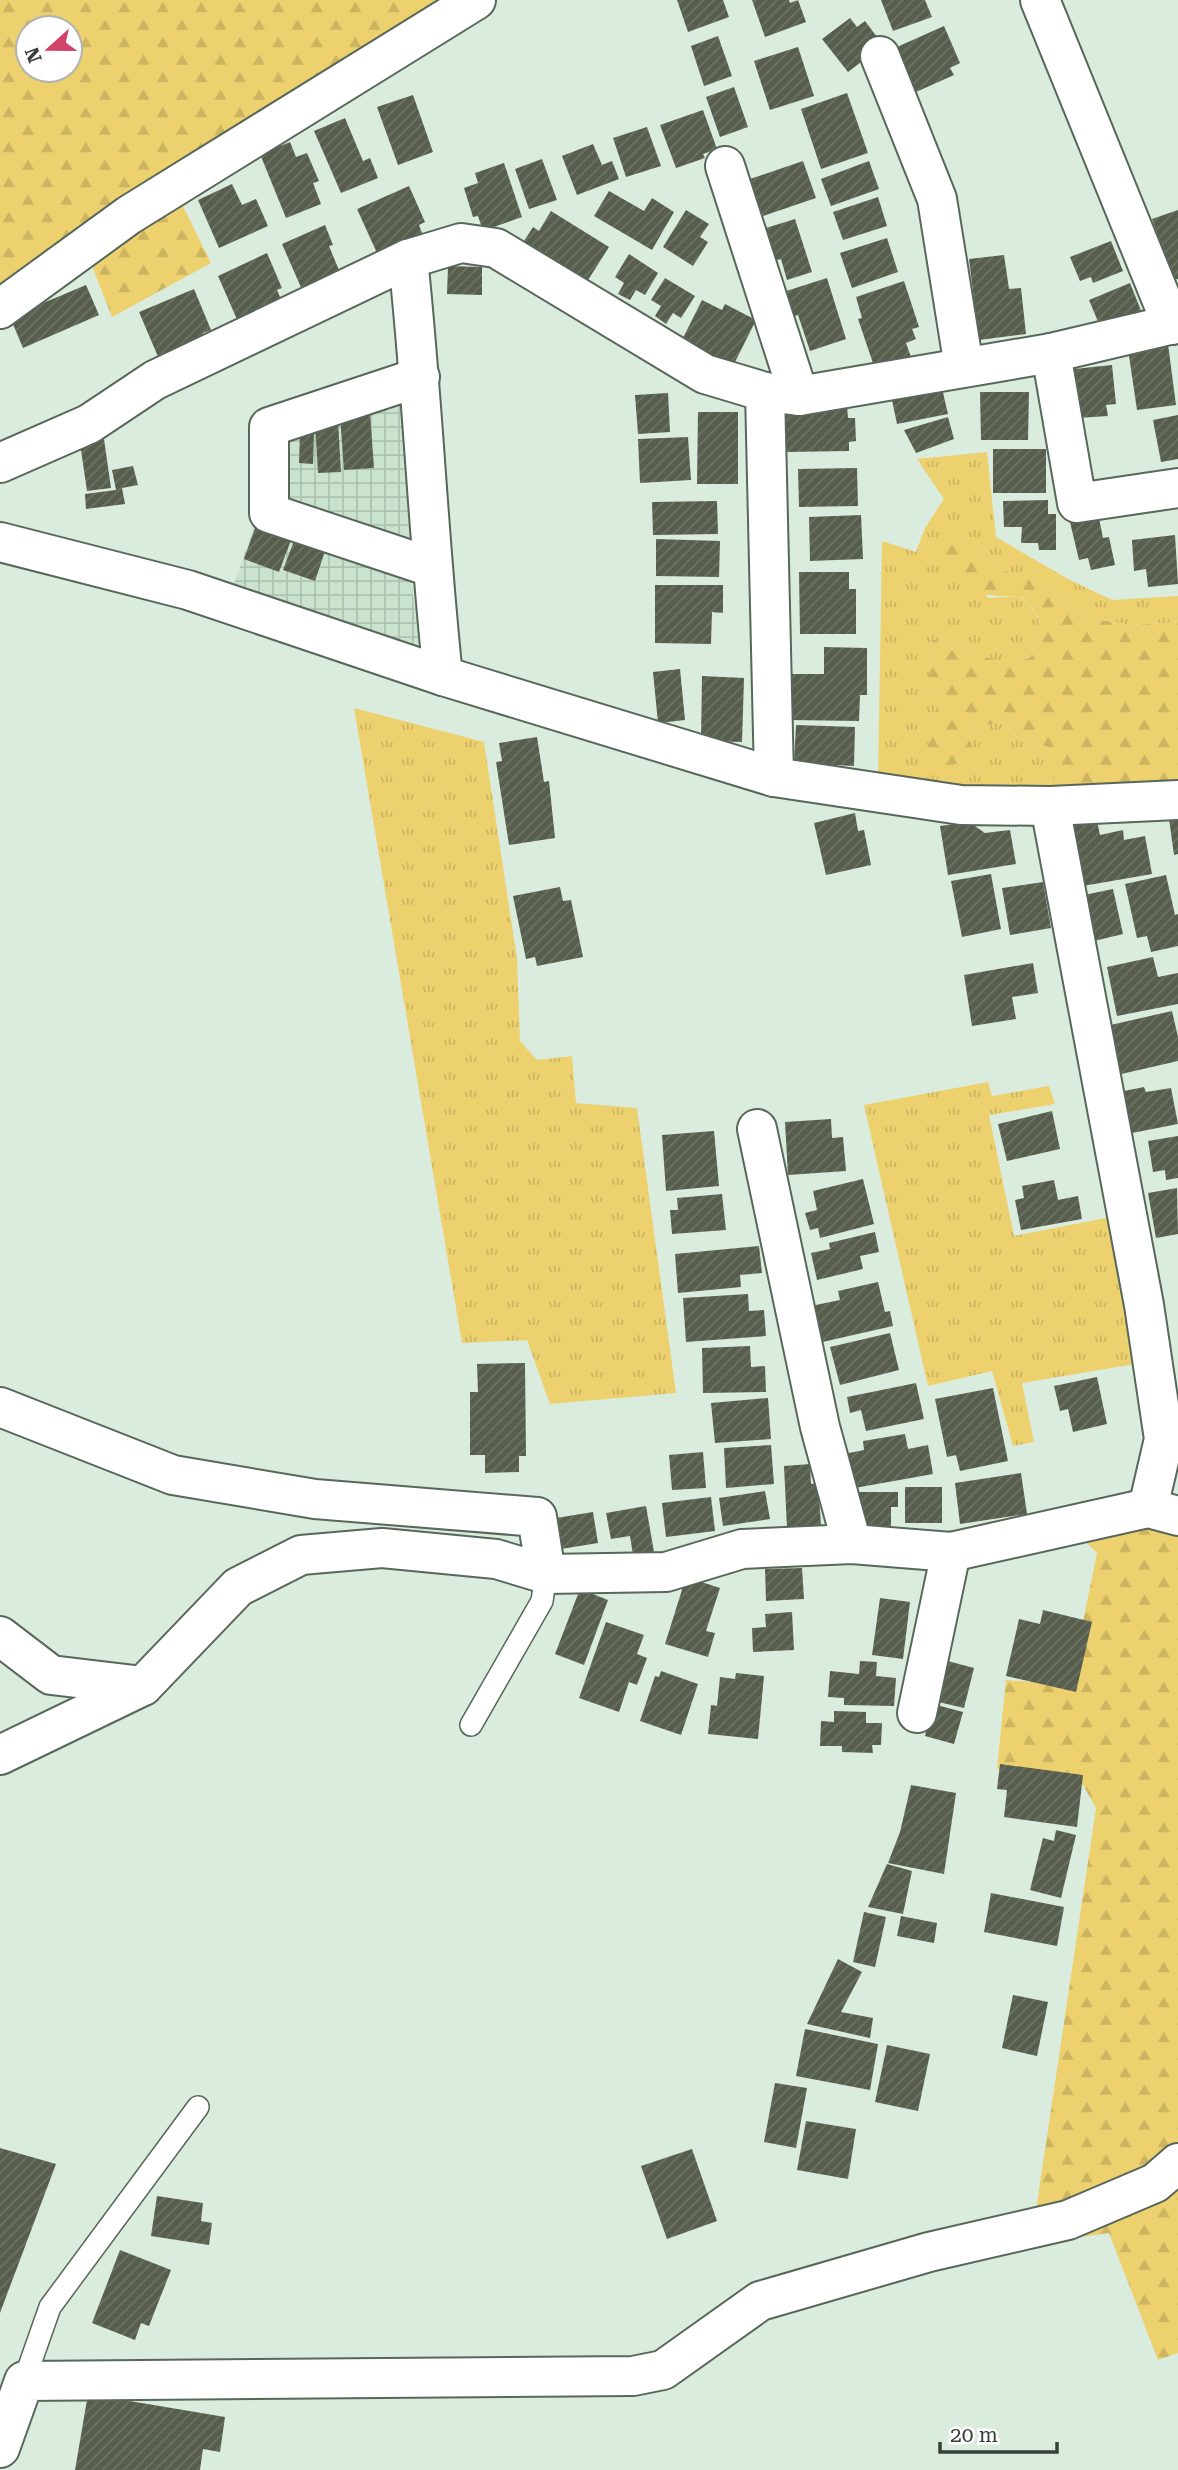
<svg xmlns="http://www.w3.org/2000/svg" width="1178" height="2470" viewBox="0 0 1178 2470" font-family="'Roboto Serif',serif">
<style>
.industrial{fill:url(#industrial-grid)}
.grass{fill:url(#grass-tufts)}
.forest{fill:url(#forest-firs);fill-rule:evenodd}
.building{fill:url(#building-hatch)}
.lines{fill:none;stroke-linecap:round;stroke-linejoin:round}
.service-casing{stroke:#57675a;stroke-width:24}
.minor-casing{stroke:#57675a;stroke-width:42}
.service{stroke:#fff;stroke-width:21}
.minor{stroke:#fff;stroke-width:38}
</style>
<defs>
<pattern id="industrial-grid" width="8" height="8" patternUnits="userSpaceOnUse" patternTransform="scale(1.75)"><rect width="8" height="8" fill="#cae3cf"/><path d="M0 4h8M4 0v8" fill="none" stroke="#aec4b2"/></pattern>
<pattern id="grass-tufts" width="24" height="20" patternUnits="userSpaceOnUse" patternTransform="scale(1.75)"><rect width="24" height="20" fill="#eed16f"/><path d="M3 7l-1-3M5 7V3M7 7l1-3M15 17l-1-3M17 17v-4M19 17l1-3" fill="none" stroke="#cdb461"/></pattern>
<pattern id="forest-firs" width="22" height="20" patternUnits="userSpaceOnUse" patternTransform="scale(1.75)"><rect width="22" height="20" fill="#eed16f"/><path d="M5 1l3.5 6h-7zM16 11l3.5 6h-7z" fill="#cdb461"/></pattern>
<pattern id="building-hatch" width="6" height="6" patternUnits="userSpaceOnUse" patternTransform="scale(1.75)"><rect width="6" height="6" fill="#585e4d"/><path d="M-1 1l2-2M0 6l6-6M5 7l2-2" fill="none" stroke="#6d7365"/></pattern>
</defs>
<rect width="100%" height="100%" fill="#daecdd"/>
<g class="industrial">
<polygon points="406,398 412,549 286,505 281,435"/>
<polygon points="257,518 411,579 419,642 411,651 233,586"/>
</g>
<g class="grass">
<path d="M987,452L996,537L1068,579L1112,600L1178,596V622L1132,625L1094,619L1034,580L1002,570L960,539L988,598L1020,596C1045,616 1042,631 1030,658L1001,662L932,639L929,689L943,690L946,766L961,763L969,739L976,727L1002,722L1016,736L1054,749V789L878,783L882,541L916,552L925,528L944,499L917,459Z"/>
<polygon points="354,708 484,742 517,959 520,1041 537,1060 572,1056 576,1103 637,1108 676,1393 550,1404 527,1340 462,1343"/>
<polygon points="988,1082 992,1096 1049,1086 1055,1104 989,1115 1014,1236 1111,1217 1141,1363 1022,1383 1034,1442 1013,1446 992,1371 928,1386 864,1105"/>
</g>
<g class="forest">
<path d="M0,0H460L177,194L211,263L112,317L92,266L0,304ZM28,28H70V70H28Z"/>
<path d="M960,539L1002,570L1034,580L1094,619L1132,625L1178,622V791L1054,789V749L1016,736L1002,722L976,727L969,739L973,757C960,764 947,765 935,774L923,764L943,690L928,689L932,639L1001,662L1030,658C1042,631 1045,616 1021,596C981,598 968,591 941,563L947,545Z"/>
<polygon points="1178,1526 1178,2353 1158,2360 1109,2233 1045,2242 1034,2224 1096,1808 1083,1785 997,1768 1006,1680 1070,1685 1097,1553 1075,1531"/>
</g>
<g class="building">
<polygon points="677,0 723,0 729,17 688,32"/>
<polygon points="752,0 789,0 790,3 798,0 806,22 765,37"/>
<polygon points="881,0 925,0 932,17 893,31"/>
<polygon points="850,18 857,27 865,21 883,45 848,72 822,39"/>
<polygon points="944,26 960,63 950,68 954,75 916,92 897,47"/>
<polygon points="718,36 732,76 704,86 691,46"/>
<polygon points="798,47 814,96 770,110 754,61"/>
<polygon points="734,87 748,127 720,137 706,97"/>
<polygon points="847,93 868,153 821,169 801,109"/>
<polygon points="413,95 433,152 398,165 377,107"/>
<polygon points="703,110 717,149 703,154 705,158 676,168 660,125"/>
<polygon points="345,118 363,161 370,158 378,178 341,193 314,131"/>
<polygon points="647,127 661,166 626,177 613,138"/>
<polygon points="290,142 296,157 307,153 319,181 313,183 321,204 286,218 260,154"/>
<polygon points="593,144 602,165 612,161 619,179 577,195 562,156"/>
<polygon points="542,159 557,200 529,209 515,169"/>
<polygon points="803,161 816,198 763,216 750,179"/>
<polygon points="869,161 879,189 831,206 821,179"/>
<polygon points="504,163 522,217 483,231 478,216 473,217 464,188 478,183 475,173"/>
<polygon points="232,184 242,205 256,199 268,226 219,248 198,200"/>
<polygon points="409,186 425,222 419,225 422,233 377,253 357,209"/>
<polygon points="609,191 644,211 652,198 674,212 652,250 594,216"/>
<polygon points="878,197 887,226 843,240 833,212"/>
<polygon points="686,210 709,224 700,237 708,242 693,266 663,247"/>
<polygon points="1178,210 1178,279 1173,280 1152,219"/>
<polygon points="551,211 609,247 583,288 519,249 533,227 539,231"/>
<polygon points="795,219 812,272 787,280 781,259 770,262 760,230"/>
<polygon points="325,225 333,245 329,246 341,275 303,292 282,244"/>
<polygon points="887,238 898,272 852,288 840,253"/>
<polygon points="1111,241 1123,271 1093,283 1091,277 1080,281 1070,257"/>
<polygon points="267,253 282,288 277,290 283,304 239,324 218,276"/>
<polygon points="629,254 658,273 645,295 636,290 630,300 618,294 624,283 615,277"/>
<polygon points="1004,255 1009,289 1021,288 1026,334 979,340 969,259"/>
<polygon points="448,266 482,267 482,295 447,294"/>
<polygon points="665,278 695,296 681,318 673,313 666,324 655,316 661,306 651,300"/>
<polygon points="827,278 846,339 810,351 798,315 788,318 780,293"/>
<polygon points="904,281 919,327 912,329 916,339 906,343 911,357 876,372 858,319 862,318 856,297"/>
<polygon points="1130,283 1142,313 1099,324 1089,300"/>
<polygon points="86,285 99,315 23,348 10,317"/>
<polygon points="194,289 211,330 203,333 205,339 159,359 139,312"/>
<polygon points="702,300 722,310 725,304 756,320 733,366 682,340"/>
<polygon points="1168,344 1176,405 1137,410 1128,349"/>
<polygon points="1112,365 1116,404 1106,405 1108,416 1078,418 1074,369"/>
<polygon points="941,384 948,414 897,424 891,395"/>
<polygon points="980,392 1029,392 1028,440 981,440"/>
<polygon points="668,393 670,432 638,434 635,395"/>
<polygon points="847,405 848,418 855,418 856,441 849,442 849,451 786,452 785,406"/>
<polygon points="698,412 738,412 738,484 697,484"/>
<polygon points="370,414 374,468 344,470 340,416"/>
<polygon points="1178,415 1178,459 1161,462 1153,420"/>
<polygon points="948,417 954,439 916,453 904,430"/>
<polygon points="338,421 341,472 318,473 315,422"/>
<polygon points="300,432 314,432 313,464 299,463"/>
<polygon points="688,437 691,480 640,483 638,439"/>
<polygon points="104,439 111,488 87,491 80,443"/>
<rect x="993" y="449" width="53" height="44"/>
<polygon points="133,466 138,485 122,488 125,504 86,509 85,494 116,490 112,470"/>
<polygon points="857,468 858,506 799,507 798,469"/>
<polygon points="1048,500 1048,514 1056,514 1056,550 1039,550 1038,543 1021,543 1022,527 1004,527 1003,501"/>
<polygon points="717,501 718,534 653,535 652,502"/>
<polygon points="1098,513 1103,538 1109,537 1115,565 1091,570 1088,558 1079,560 1069,518"/>
<polygon points="861,515 863,559 810,561 809,517"/>
<polygon points="255,528 291,540 279,572 244,559"/>
<polygon points="1175,535 1178,584 1148,587 1146,569 1134,571 1132,540"/>
<polygon points="656,539 720,541 719,577 656,576"/>
<polygon points="294,541 325,551 315,581 283,570"/>
<polygon points="799,572 849,572 849,589 856,589 856,634 800,634"/>
<polygon points="655,585 723,585 723,613 712,612 711,644 655,643"/>
<polygon points="824,647 867,648 867,695 860,695 859,721 790,720 790,674 824,674"/>
<polygon points="680,669 685,720 658,723 653,672"/>
<polygon points="702,676 744,678 742,742 701,741"/>
<polygon points="796,725 855,727 854,766 794,763"/>
<polygon points="537,737 544,782 549,781 555,838 509,845 496,762 502,761 499,743"/>
<polygon points="1178,803 1178,854 1174,855 1167,804"/>
<polygon points="855,813 858,831 864,830 871,865 826,875 814,823"/>
<polygon points="1097,821 1100,835 1123,830 1124,840 1145,836 1152,874 1083,886 1072,826"/>
<polygon points="969,822 985,833 1010,830 1016,864 948,875 940,826"/>
<polygon points="991,874 1001,929 962,937 951,881"/>
<polygon points="1166,875 1175,915 1178,914 1178,946 1151,952 1147,936 1137,938 1125,884"/>
<polygon points="1043,882 1051,928 1010,935 1002,888"/>
<polygon points="560,887 563,901 571,900 583,957 537,966 535,957 526,959 513,896"/>
<polygon points="1113,889 1123,934 1090,942 1079,896"/>
<polygon points="1153,957 1158,977 1178,973 1178,1004 1117,1016 1107,967"/>
<polygon points="1033,963 1038,993 1012,997 1016,1019 972,1026 964,975"/>
<polygon points="1172,1011 1178,1037 1178,1061 1117,1075 1106,1026"/>
<polygon points="1144,1087 1146,1092 1171,1088 1178,1124 1132,1133 1124,1091"/>
<polygon points="1052,1111 1060,1149 1007,1161 998,1124"/>
<polygon points="831,1119 832,1138 843,1137 846,1171 788,1175 785,1122"/>
<polygon points="714,1131 719,1186 666,1191 662,1135"/>
<polygon points="1178,1136 1178,1178 1166,1180 1165,1170 1153,1172 1148,1141"/>
<polygon points="863,1179 874,1224 820,1238 818,1228 810,1230 805,1213 817,1210 813,1191"/>
<polygon points="1054,1180 1058,1200 1078,1196 1082,1219 1021,1230 1015,1200 1024,1198 1022,1186"/>
<polygon points="1177,1188 1178,1234 1156,1238 1148,1193"/>
<polygon points="722,1194 726,1230 672,1234 670,1210 678,1210 677,1198"/>
<polygon points="875,1232 879,1252 860,1256 863,1269 817,1280 811,1253 830,1249 829,1243"/>
<polygon points="759,1246 762,1273 740,1275 741,1287 678,1293 675,1254"/>
<polygon points="878,1282 885,1312 890,1311 893,1326 818,1343 811,1306 840,1300 838,1291"/>
<polygon points="748,1294 749,1311 764,1310 766,1336 686,1342 683,1298"/>
<polygon points="890,1333 899,1370 840,1385 830,1347"/>
<polygon points="750,1346 751,1367 765,1366 766,1392 703,1393 702,1348"/>
<polygon points="525,1363 526,1456 519,1456 519,1472 485,1473 485,1455 470,1455 470,1392 478,1392 477,1364"/>
<polygon points="1097,1377 1107,1424 1073,1432 1068,1409 1060,1411 1054,1386"/>
<polygon points="916,1383 924,1419 866,1431 861,1410 850,1413 847,1397"/>
<polygon points="993,1388 1008,1461 960,1471 956,1455 947,1457 935,1399"/>
<polygon points="768,1398 771,1439 715,1443 711,1403"/>
<polygon points="905,1434 908,1449 928,1445 933,1474 849,1489 844,1454 864,1450 863,1441"/>
<polygon points="771,1445 774,1484 726,1488 724,1448"/>
<polygon points="703,1452 706,1488 672,1490 669,1455"/>
<polygon points="810,1464 811,1484 818,1483 821,1525 787,1528 784,1466"/>
<polygon points="1021,1473 1027,1514 960,1524 955,1483"/>
<rect x="905" y="1487" width="37" height="36"/>
<polygon points="765,1491 770,1519 723,1526 719,1498"/>
<polygon points="859,1492 898,1492 898,1507 891,1507 891,1528 859,1528"/>
<polygon points="711,1497 715,1531 666,1537 662,1503"/>
<polygon points="646,1506 654,1552 633,1555 630,1536 611,1539 606,1513"/>
<polygon points="593,1512 598,1543 555,1550 550,1519"/>
<polygon points="802,1568 804,1599 766,1601 765,1569"/>
<polygon points="686,1577 720,1588 706,1631 715,1633 708,1657 665,1644"/>
<polygon points="580,1589 608,1600 584,1665 555,1654"/>
<polygon points="880,1598 910,1602 903,1659 872,1655"/>
<polygon points="1043,1610 1092,1622 1076,1692 1006,1676 1019,1619 1040,1624"/>
<polygon points="792,1612 794,1650 753,1652 752,1628 766,1627 765,1614"/>
<polygon points="606,1622 644,1635 637,1654 647,1658 637,1685 629,1682 619,1712 579,1698"/>
<polygon points="944,1660 974,1668 964,1708 934,1701"/>
<polygon points="860,1661 877,1662 876,1676 896,1678 894,1706 844,1705 844,1698 828,1697 830,1671 859,1674"/>
<polygon points="661,1671 698,1684 681,1735 640,1721 655,1676 659,1677"/>
<polygon points="736,1673 764,1676 758,1739 708,1734 711,1705 717,1706 720,1677 735,1679"/>
<polygon points="933,1704 963,1712 954,1744 925,1736"/>
<polygon points="834,1711 866,1712 866,1723 882,1723 881,1745 872,1745 873,1753 842,1752 842,1746 820,1746 821,1721 834,1722"/>
<polygon points="1000,1764 1083,1775 1077,1827 1004,1817 1007,1790 997,1789"/>
<polygon points="911,1785 956,1793 944,1874 888,1863 900,1832"/>
<polygon points="1056,1830 1076,1835 1061,1898 1030,1890 1043,1838 1054,1841"/>
<polygon points="887,1864 912,1871 903,1914 868,1907"/>
<polygon points="991,1893 1064,1907 1057,1946 984,1932"/>
<polygon points="864,1912 886,1917 875,1967 853,1962"/>
<polygon points="901,1916 937,1923 934,1943 897,1936"/>
<polygon points="838,1959 862,1972 841,2012 873,2018 870,2038 807,2024"/>
<polygon points="1013,1995 1048,2002 1037,2056 1002,2048"/>
<polygon points="805,2029 878,2044 870,2090 796,2076"/>
<polygon points="887,2045 930,2054 918,2111 875,2102"/>
<polygon points="775,2083 807,2088 796,2148 764,2142"/>
<polygon points="806,2121 856,2129 848,2179 797,2170"/>
<polygon points="0,2148 56,2164 0,2313"/>
<polygon points="692,2149 717,2221 667,2239 641,2166"/>
<polygon points="157,2196 203,2203 201,2221 212,2223 209,2245 151,2236"/>
<polygon points="120,2250 171,2270 149,2326 141,2323 135,2340 92,2323"/>
<polygon points="88,2394 225,2417 220,2452 203,2449 200,2470 75,2470"/>
</g>
<g class="lines">
<defs>
<g id="service">
<polyline points="471,1725 542,1601 546,1574"/>
<polyline points="24,2381 50,2307 198,2107"/>
</g>
<g id="minor">
<polyline points="1040,0 1172,325"/>
<polyline points="880,56 937,199 964,367"/>
<polyline points="725,166 799,396"/>
<path d="M408,259C423,398 428,537 443,676"/>
<polyline points="0,309 129,215 476,0"/>
<polyline points="1051,353 1077,503 1178,488"/>
<polyline points="420,377 269,427 269,513 431,567"/>
<polyline points="765,392 774,777"/>
<polyline points="0,463 89,424 155,380 408,259 461,243 496,248 705,374 765,392 799,396 1051,353 1178,323"/>
<polyline points="0,542 188,590 443,676 774,777 961,805 1050,806 1178,800"/>
<polyline points="1050,806 1144,1305 1164,1439 1148,1508"/>
<polyline points="757,1129 820,1427 852,1544"/>
<polyline points="0,1407 173,1475 315,1499 537,1517 546,1574 666,1572 742,1549 852,1544 951,1552 1148,1508 1178,1516"/>
<polyline points="0,1636 51,1675 143,1686"/>
<polyline points="917,1713 951,1552"/>
<polyline points="0,1755 143,1686 238,1587 301,1555 382,1548 496,1559 546,1574"/>
<polyline points="0,2448 24,2381 633,2376 663,2370 760,2301 929,2252 1068,2220 1155,2183 1178,2163"/>
</g>
</defs>
<use href="#service" class="service-casing"/>
<use href="#minor" class="minor-casing"/>
<use href="#service" class="service"/>
<use href="#minor" class="minor"/>
</g>
<g transform="translate(49 49) rotate(249)"><circle r="33" fill="#ffffff" stroke="#afb2b0" stroke-width="2"/>
<path d="M0-5L12 26L0 18L-12 26Z" fill="#d2436b"/>
<text y="-10" font-size="19" font-weight="bold" text-anchor="middle" fill="#383f39">N</text>
</g>
<path d="M940 2442v10h117v-10" fill="none" stroke="#383f39" stroke-width="3.5"/>
<text x="950" y="2442" font-size="21" fill="#383f39" stroke="#ffffff" stroke-width="5" paint-order="stroke">20 m</text>
</svg>
